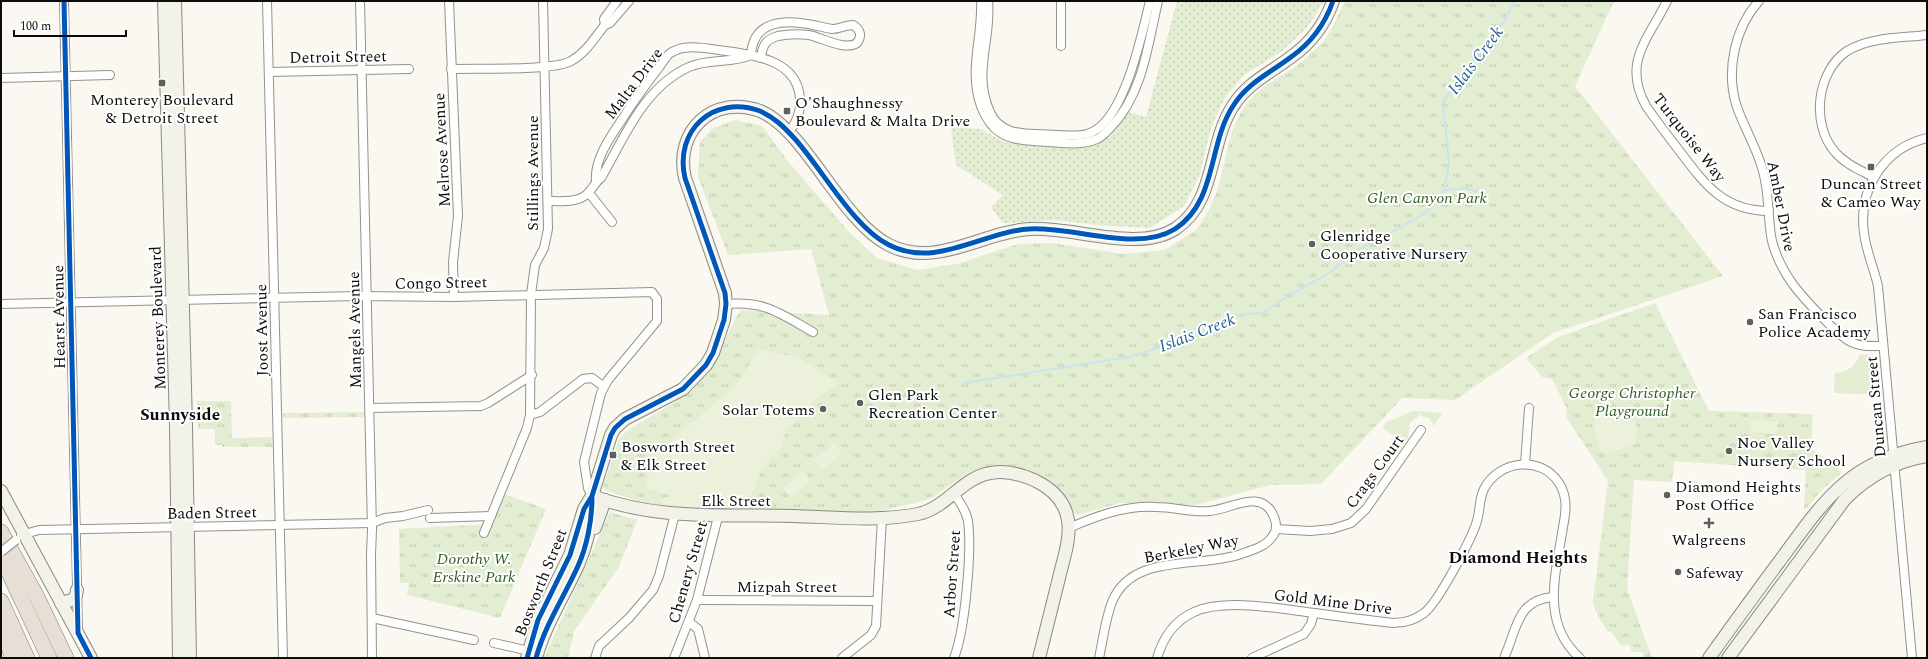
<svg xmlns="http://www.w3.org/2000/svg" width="1928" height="659" viewBox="0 0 1928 659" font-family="Spectral,serif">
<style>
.grass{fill:url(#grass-dots)}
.park{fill:url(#park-tufts)}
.garden{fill:#e3edd2}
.pitch{fill:#ecf1db}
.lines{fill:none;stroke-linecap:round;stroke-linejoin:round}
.stream{stroke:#cae3f0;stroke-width:2}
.street-casing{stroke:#93928f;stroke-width:10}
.secondary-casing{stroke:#8a8985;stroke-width:14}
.highway-casing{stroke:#80807c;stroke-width:16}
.street{stroke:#fefefd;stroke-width:8}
.secondary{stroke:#f3f2e9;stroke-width:12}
.highway{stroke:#e7ded6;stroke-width:15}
.street-bridge-casing{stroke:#93928f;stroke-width:10;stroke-linecap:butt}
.street-bridge{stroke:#fefefd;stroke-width:8}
.cycleway-casing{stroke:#fff;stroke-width:8}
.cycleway{stroke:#0057b8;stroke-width:5}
.poi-dot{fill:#5f5f5c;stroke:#fff;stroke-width:1.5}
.labels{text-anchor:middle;stroke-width:4;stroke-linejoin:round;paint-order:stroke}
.street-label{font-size:16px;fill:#0c0c0c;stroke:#fff}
.poi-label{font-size:16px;fill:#0c0c0c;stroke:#fff;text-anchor:start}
.park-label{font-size:16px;font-style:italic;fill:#2f5d23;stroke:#fff}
.water-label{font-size:17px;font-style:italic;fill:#216191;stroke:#fff}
.neighbourhood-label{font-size:17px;font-weight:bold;fill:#0c0c0c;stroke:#fff}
</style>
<defs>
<pattern id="grass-dots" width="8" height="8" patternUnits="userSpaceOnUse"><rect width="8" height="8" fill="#e3edd2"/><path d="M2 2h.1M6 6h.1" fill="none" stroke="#c2cab3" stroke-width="1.8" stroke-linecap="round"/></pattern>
<pattern id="park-tufts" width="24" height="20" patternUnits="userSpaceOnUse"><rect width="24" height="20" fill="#e3edd2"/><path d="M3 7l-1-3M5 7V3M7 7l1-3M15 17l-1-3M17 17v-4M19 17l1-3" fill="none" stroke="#c2cab3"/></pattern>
</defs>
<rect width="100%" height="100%" fill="#faf8f0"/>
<polygon class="grass" points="1177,1 1324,1 1307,28 1282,51 1244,75 1224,99 1211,128 1199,177 1184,206 1150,228 1098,225 1055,220 1003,223 991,207 1003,195 956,165 951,127 981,129 1004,142 1044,146 1089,147 1110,136 1128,112 1146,117"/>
<g class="park">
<polygon points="1345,1 1614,1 1575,86 1723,276 1553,333 1455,400 1402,398 1321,484 1271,485 1195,505 1120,503 1077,515 1058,491 996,467 979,469 966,474 933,497 916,503 869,513 673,508 638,501 605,490 603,486 619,439 628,430 675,402 711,369 736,317 741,310 829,315 811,249 728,255 698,177 700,142 713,128 736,120 762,126 787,160 848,231 877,258 917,270 957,264 1018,244 1051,243 1124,254 1165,250 1196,230 1209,210 1218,188 1232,131 1241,112 1250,99 1265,86 1298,65 1322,43 1330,32"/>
<polygon points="1655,303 1709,411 1813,414 1811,449 1833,463 1841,473 1820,492 1804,511 1806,470 1674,461 1672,482 1634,480 1627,589 1652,658 1644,658 1642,652 1632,652 1630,646 1620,645 1611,631 1608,632 1595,610 1593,602 1608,481 1566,417 1567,409 1552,379 1542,377 1526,358 1558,337"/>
<polygon points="197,401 231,401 232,438 272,437 272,447 222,447 222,445 215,445 215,429 198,429"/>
<polygon points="367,412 367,417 283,418 283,413"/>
<polygon points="502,493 546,509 500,618 407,595 409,583 400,583 399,529 489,524"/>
<polygon points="610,512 637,520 619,567 574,631 568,658 544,658"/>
</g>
<g class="garden">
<path d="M1860,354L1869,355L1874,358L1877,395L1834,393L1835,373C1848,372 1856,366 1860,354Z"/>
<polygon points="1412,411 1420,411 1420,415 1410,423 1408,438 1404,443 1383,428 1385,423"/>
<polygon points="1421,411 1442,413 1434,426 1429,418 1421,416"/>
</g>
<g class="pitch">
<polygon points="759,349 800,358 838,383 815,400 800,417 788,427 779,450 762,469 750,499 752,505 745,510 673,508 663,506 661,500 671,496 649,489 646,481 656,454 738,383"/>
<path d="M1614,407C1637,410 1639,423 1635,444L1607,454L1601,452C1595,432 1584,409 1614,407Z"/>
<polygon points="1751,420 1778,422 1777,434 1750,432"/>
<polygon points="834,443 842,453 822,470 814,461"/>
<polygon points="803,471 811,480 791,498 783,488"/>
</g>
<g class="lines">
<g class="stream">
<polyline points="1444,190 1466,188 1486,194"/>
<polyline points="964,383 1130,357 1199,334 1233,316 1265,312 1288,296 1331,272 1357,250 1396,230 1427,212 1444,190 1449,164 1443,102 1475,57 1504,21 1515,1"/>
</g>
<defs>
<g id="street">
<polyline points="64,1 78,630"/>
<polyline points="267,1 283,658"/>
<polyline points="360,1 372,529 371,555 372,658"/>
<polyline points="449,1 458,216 453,262 454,297"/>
<path d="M981,1C983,36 968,71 981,106C991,133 1007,140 1034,141C1054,142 1079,147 1097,139C1103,136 1107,131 1111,127C1143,94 1148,44 1158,1"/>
<path d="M988,1C992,40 972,72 990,112C998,131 1017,134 1036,134C1051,134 1073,138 1087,134C1124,125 1142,33 1150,1"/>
<polyline points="1061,1 1061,46"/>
<path d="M1667,1C1648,40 1622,62 1646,106C1657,122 1669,137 1681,153C1706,186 1725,211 1769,211"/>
<path d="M1759,1C1735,27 1726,70 1736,104C1743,126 1756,146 1762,168C1770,192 1767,217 1772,241C1781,275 1801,296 1825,320C1833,328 1841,337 1851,342C1861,347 1872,346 1883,346"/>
<polyline points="605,25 604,19 617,1"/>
<path d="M751,55C753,20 785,19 813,25C819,26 825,28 832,29C839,29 846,25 853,25C861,30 862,36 857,43C845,51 823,38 809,35C799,34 788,34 778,36C766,39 762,46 761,58"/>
<path d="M451,69C475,68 555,71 571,61C586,53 595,37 605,25L610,23L629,1"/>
<polyline points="269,72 409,69"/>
<polyline points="1,78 110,75"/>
<path d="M1873,177C1860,170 1845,164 1835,152C1811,125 1816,72 1847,51C1870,37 1901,38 1927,35"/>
<path d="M596,181C594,159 611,136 623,118C634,100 647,83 660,66C663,62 666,57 669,54C684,42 709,49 726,51C756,55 798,61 800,99C801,111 797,122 789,132"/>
<polyline points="589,193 612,222"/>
<path d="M548,201C560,201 578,203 587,194C593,189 595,182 601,178C624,138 644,87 689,67C709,58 731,64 751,55"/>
<polyline points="1,304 359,296 454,297 652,292 657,299 657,321 608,380 601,393 584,462 588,488 592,496"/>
<path d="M726,304C766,301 779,313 813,332"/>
<polyline points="370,408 481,406 488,403 532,375"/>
<polyline points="530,415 531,294 535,265 544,248 548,229 543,1"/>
<polyline points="1525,464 1529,408"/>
<polyline points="430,518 491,516"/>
<path d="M1069,528C1096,516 1126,505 1156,507C1175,507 1192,513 1210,511C1232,509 1262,487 1274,517C1277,524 1277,531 1272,537C1265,547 1252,550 1241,554C1199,569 1132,552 1112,602C1105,620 1103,640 1099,658"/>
<polyline points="1276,529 1310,531 1332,529 1351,523 1366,509 1421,430"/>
<polyline points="484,533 527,428 530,415 540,412 583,379 592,378 603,386"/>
<polyline points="21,535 39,530 372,523 385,518 403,516 428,510"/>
<polyline points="697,600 877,601"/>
<polyline points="372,618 474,640"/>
<polyline points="689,622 698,629 705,658"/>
<polyline points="494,643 529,651"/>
<polyline points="595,658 599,646 629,618 653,590 659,576 675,514"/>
<polyline points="674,658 697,600 718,517"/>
<polyline points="842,658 871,635 876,626 882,518"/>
<path d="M954,658C965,630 972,552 968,521C966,511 961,503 954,494"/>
<path d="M1157,658C1163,638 1174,621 1194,612C1225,598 1281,609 1315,613C1341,617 1367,620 1393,623C1405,623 1415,620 1424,613C1438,603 1472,538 1477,521C1480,511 1479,499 1484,489C1499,460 1541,455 1559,483C1568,497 1566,512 1563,527C1556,573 1540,623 1580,658"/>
<polyline points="1252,658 1304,634 1311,624 1314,613"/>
<path d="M1504,658C1517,630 1516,600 1553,597"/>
<path d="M1912,658L1878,286C1874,268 1866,251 1864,233C1858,189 1884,148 1927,138"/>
</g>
<g id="secondary">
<polyline points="164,1 176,425 179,658"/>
<polyline points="175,1 186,425 190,658"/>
<polyline points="1,491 91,658"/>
<path d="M592,496C661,521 721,514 793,516C834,517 877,522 918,514C947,508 962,477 991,473C1006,470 1023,475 1036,481C1052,489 1065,501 1068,520C1071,539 1063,560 1059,578C1052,605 1046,631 1039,658"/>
<polyline points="595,528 605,500"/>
<polyline points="61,603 75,599 77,590"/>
<path d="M527,658L538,620L570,555L584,509L592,496L611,435L615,428L625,419L683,389L706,365L713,353L724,320L726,304L725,293L685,178C674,131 713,94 760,111C774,117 784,127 795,139C822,169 854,228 889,245C936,269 982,232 1029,229C1073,226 1137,253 1175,229C1217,202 1208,144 1233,106C1247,83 1270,73 1291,57C1311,43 1325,24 1333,1"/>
<path d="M536,658C545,625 564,596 578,565C587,545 592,520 592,499"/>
<path d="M1709,658C1732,626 1755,594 1779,562C1823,502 1848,461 1927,447"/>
<path d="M1728,658L1845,499C1867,477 1895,461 1927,456"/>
</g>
<g id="highway">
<polyline points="1,532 37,597 66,658"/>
<polyline points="1,556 49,658"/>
<polyline points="1,601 27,658"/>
<polyline points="1,628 13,658"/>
</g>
</defs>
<use href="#street" class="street-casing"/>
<use href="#secondary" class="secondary-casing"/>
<use href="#highway" class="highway-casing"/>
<use href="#street" class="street"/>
<use href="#secondary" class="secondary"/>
<use href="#highway" class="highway"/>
<defs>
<polyline id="street-bridge" points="1,552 16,540"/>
</defs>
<use href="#street-bridge" class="street-bridge-casing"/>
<use href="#street-bridge" class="street-bridge"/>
<defs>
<g id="cycleway">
<polyline points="64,1 78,633 91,658"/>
<path d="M527,658L538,620L570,555L584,509L592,496L611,435L615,428L625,419L683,389L706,365L713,353L724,320L726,304L725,293L685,178C674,131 713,94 760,111C774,117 784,127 795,139C822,169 854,228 889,245C936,269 982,232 1029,229C1073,226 1137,253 1175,229C1217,202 1208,144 1233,106C1247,83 1270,73 1291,57C1311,43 1325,24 1333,1"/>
<path d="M536,658C545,625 564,597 578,566C587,546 592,520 592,498"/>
</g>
</defs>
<use href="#cycleway" class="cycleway-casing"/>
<use href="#cycleway" class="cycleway"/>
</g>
<g class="poi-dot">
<rect x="158" y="79" width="8" height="8" rx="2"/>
<rect x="783" y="107" width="8" height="8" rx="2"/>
<rect x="1867" y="163" width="8" height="8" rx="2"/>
<circle cx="1312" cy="244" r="4"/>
<circle cx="1750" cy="322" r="4"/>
<circle cx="860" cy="403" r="4"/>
<circle cx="823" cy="409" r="4"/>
<circle cx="1729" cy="451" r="4"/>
<rect x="609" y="451" width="8" height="8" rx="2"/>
<circle cx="1667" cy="495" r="4"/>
<path d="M1707 517h4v4h4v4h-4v4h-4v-4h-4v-4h4z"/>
<circle cx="1678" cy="572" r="4"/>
</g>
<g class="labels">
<g class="street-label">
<text transform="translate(338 56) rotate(-1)" y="6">Detroit Street</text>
<text transform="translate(633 83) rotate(-53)" y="6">Malta Drive</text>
<text transform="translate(1690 137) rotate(52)" y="6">Turquoise Way</text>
<text transform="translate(441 150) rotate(-93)" y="6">Melrose Avenue</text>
<text transform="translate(532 173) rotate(-90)" y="6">Stillings Avenue</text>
<text transform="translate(1782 206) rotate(79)" y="6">Amber Drive</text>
<text transform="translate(441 282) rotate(-1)" y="6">Congo Street</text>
<text transform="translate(58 317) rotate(-91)" y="6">Hearst Avenue</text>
<text transform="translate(157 318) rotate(-92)" y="6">Monterey Boulevard</text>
<text transform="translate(261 330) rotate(-91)" y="6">Joost Avenue</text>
<text transform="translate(354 330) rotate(-91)" y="6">Mangels Avenue</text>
<text transform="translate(1875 407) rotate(-95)" y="6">Duncan Street</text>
<text transform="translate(1374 471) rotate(-54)" y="6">Crags Court</text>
<text x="736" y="506">Elk Street</text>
<text transform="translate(212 512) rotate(-1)" y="6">Baden Street</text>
<text transform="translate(1191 548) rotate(-11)" y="6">Berkeley Way</text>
<text transform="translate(687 572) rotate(-74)" y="6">Chenery Street</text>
<text transform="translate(951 574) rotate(-86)" y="6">Arbor Street</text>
<text transform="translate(540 582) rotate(-68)" y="6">Bosworth Street</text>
<text x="787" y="592">Mizpah Street</text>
<text transform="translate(1333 601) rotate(7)" y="6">Gold Mine Drive</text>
</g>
<g class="poi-label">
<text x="162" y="105" text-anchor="middle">Monterey Boulevard<tspan x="162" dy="18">&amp; Detroit Street</tspan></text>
<text x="795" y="108">O'Shaughnessy<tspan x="795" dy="18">Boulevard &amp; Malta Drive</tspan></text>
<text x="1871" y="189" text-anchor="middle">Duncan Street<tspan x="1871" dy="18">&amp; Cameo Way</tspan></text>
<text x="1320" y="241">Glenridge<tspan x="1320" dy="18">Cooperative Nursery</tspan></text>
<text x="1758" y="319">San Francisco<tspan x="1758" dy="18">Police Academy</tspan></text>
<text x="868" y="400">Glen Park<tspan x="868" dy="18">Recreation Center</tspan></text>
<text x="815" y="415" text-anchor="end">Solar Totems</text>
<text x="1737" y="448">Noe Valley<tspan x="1737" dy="18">Nursery School</tspan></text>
<text x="621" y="452">Bosworth Street<tspan x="621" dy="18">&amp; Elk Street</tspan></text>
<text x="1675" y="492">Diamond Heights<tspan x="1675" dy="18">Post Office</tspan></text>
<text x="1709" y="545" text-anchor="middle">Walgreens</text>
<text x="1686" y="578">Safeway</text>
</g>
<g class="park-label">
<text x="1427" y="203">Glen Canyon Park</text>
<text x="1632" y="398">George Christopher<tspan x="1632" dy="18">Playground</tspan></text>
<text x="474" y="564">Dorothy W.<tspan x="474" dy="18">Erskine Park</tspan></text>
</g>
<g class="water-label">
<text transform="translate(1475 60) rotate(-53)" y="6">Islais Creek</text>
<text transform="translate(1197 332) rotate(-21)" y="6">Islais Creek</text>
</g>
<g class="neighbourhood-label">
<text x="180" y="420">Sunnyside</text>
<text x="1518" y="563">Diamond Heights</text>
</g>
</g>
<rect width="1928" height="659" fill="none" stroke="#0c0c0c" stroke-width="4"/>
<path d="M14 30v6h112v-6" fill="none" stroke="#0c0c0c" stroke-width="2"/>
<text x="20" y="30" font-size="12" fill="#0c0c0c" stroke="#ffffff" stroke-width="3" paint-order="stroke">100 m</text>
</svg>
